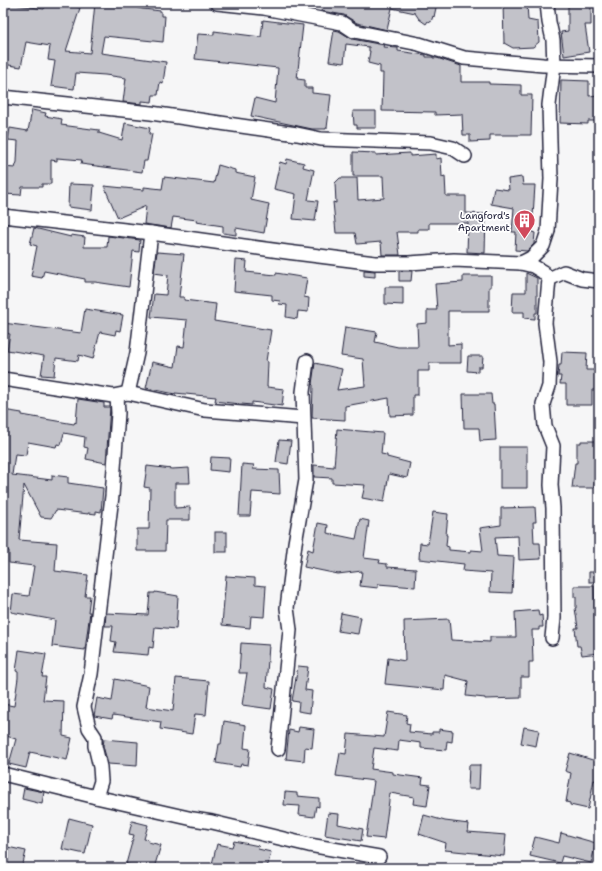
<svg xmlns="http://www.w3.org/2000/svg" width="602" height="871" viewBox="0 0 602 871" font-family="'Shantell Sans',sans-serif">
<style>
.building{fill:#c2c2c9;stroke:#22223b}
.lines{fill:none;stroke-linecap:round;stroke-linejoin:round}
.minor-casing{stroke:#22223b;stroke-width:16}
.minor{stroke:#fff;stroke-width:13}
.labels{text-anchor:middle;stroke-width:3.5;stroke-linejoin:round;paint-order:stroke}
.poi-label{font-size:10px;fill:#22223b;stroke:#fff;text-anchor:end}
</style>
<rect width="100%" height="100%" fill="#f6f6f7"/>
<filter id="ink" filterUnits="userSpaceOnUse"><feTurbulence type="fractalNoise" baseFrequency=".025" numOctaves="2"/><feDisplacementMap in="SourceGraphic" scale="8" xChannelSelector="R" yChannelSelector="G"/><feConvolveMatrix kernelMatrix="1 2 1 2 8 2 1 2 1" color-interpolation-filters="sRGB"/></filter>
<g filter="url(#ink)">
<g class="building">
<polygon points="6,3 18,3 18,5 44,9 46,3 51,3 60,6 61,3 66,3 80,8 66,51 90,53 95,3 105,3 120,7 121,4 143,9 161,11 161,16 165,16 163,42 104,36 101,53 166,62 163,83 160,82 158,95 153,95 152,102 142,101 142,104 123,102 126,78 105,75 76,73 74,89 51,86 55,61 48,60 50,46 26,42 21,67 3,64 3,25"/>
<polygon points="323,3 437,3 434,17 433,16 431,22 428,21 426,24 419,19 415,13 392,8 387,30 357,23 344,15 321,11"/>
<polygon points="503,3 527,3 528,20 538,22 539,42 533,47 513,48 504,43"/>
<polygon points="568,3 591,3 591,25 585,25 589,52 564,56 561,32 568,31"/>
<polygon points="263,20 303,25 297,79 305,80 305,88 312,88 312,93 331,95 327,128 326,128 326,129 312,129 251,116 255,98 275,103 278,68 195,59 198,34 214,35 214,31 261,37"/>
<polygon points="334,30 339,31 352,39 384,45 383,47 398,48 398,51 426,55 426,57 433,57 433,58 437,58 461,66 461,82 489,82 489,84 521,85 521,95 532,95 531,135 490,135 490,141 470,142 470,135 463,135 462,114 435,115 435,112 382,111 383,73 380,73 380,66 368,63 370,51 369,51 369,47 346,44 344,63 329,61"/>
<polygon points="561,80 589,81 589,96 599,95 599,121 588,121 588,124 560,123"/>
<polygon points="32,110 46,113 45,116 62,119 61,125 99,130 99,133 122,140 125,123 150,128 149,134 152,134 147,161 144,161 142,172 81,164 82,160 57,158 57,161 51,160 51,184 42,184 42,187 22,187 21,195 3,194 3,167 15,168 17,162 18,141 8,140 10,128 28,131"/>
<polygon points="353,111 376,111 376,128 357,128 357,125 354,125"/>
<polygon points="353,152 376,153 376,155 410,153 410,156 436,154 436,159 441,158 442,177 445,176 446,196 466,196 466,213 486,214 485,253 467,252 468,223 429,223 429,229 418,229 418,232 397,232 400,255 382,255 381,242 357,244 355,233 336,233 333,202 336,203 335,183 340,178 357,178 358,200 384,198 383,176 353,176"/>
<polygon points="287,159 304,163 303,167 314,170 308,200 318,201 315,221 293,219 296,194 274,189 280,162 286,164"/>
<polygon points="218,165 235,170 235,173 255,177 251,200 269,204 264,233 236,228 236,235 223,233 223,226 196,222 197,220 173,217 171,228 144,224 146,206 118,218 104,186 144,190 144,187 162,189 164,177 214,183"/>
<polygon points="522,177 523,185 535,185 532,232 535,233 534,244 527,251 515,250 516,232 512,232 514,208 491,204 494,188 509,190 508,179"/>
<polygon points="69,184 94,185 92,210 68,207"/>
<polygon points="34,228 71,237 71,235 85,237 84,247 107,247 108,236 140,240 139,252 133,251 129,287 95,282 85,282 85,279 44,271 42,278 31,276 37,246 30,244"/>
<polygon points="157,252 184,254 179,297 184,297 184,300 216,304 214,321 271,330 266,361 268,362 267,387 284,389 282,406 252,402 252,405 231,403 215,401 216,397 175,393 175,394 146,388 152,362 175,367 178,346 184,347 187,320 151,317 154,294 166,295 168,275 154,273"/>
<polygon points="236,260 247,261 246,272 276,275 276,273 307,278 304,297 309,298 308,312 298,311 297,319 286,317 287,305 279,304 280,301 272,300 272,295 234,291"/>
<polygon points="364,270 375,271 375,277 364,276"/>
<polygon points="399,271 412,271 411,281 399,281"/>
<polygon points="526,273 537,278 537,313 535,313 535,319 524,318 524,312 512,312 513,292 526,292"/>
<polygon points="463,276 491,276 491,287 489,287 489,311 448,311 448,345 461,344 461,363 429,363 429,371 418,371 418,395 413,395 413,415 390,416 389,398 345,406 345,420 312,418 313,385 312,384 315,363 342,369 337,390 365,386 363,359 341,356 345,327 377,332 375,342 398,347 418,347 417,324 427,323 427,310 437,310 435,284 463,282"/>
<polygon points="385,287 403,287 403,305 385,304"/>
<polygon points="85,309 123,315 120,331 116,330 115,335 100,332 93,359 79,355 78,361 56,358 54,376 41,375 44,356 7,350 10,334 3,333 3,323 81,333"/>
<polygon points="562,352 587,353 586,370 599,370 599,390 592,390 592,405 566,405 566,384 560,384 561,376 558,376 559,365 561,365"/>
<polygon points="468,356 483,356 482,367 478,367 478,372 467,371"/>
<polygon points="463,394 491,394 492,404 494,404 496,440 480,441 479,428 464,428"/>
<polygon points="78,399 104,403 104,407 110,407 106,463 86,459 88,448 84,447 85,437 64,433 61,445 57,444 56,447 28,442 26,455 15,454 12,475 52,480 52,475 68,477 68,483 103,488 101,512 96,511 96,514 88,513 88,514 56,510 51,518 41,517 24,485 19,540 57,543 55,571 88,575 85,596 90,596 88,612 90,612 85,650 52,646 55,620 11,612 13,594 29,596 34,566 9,563 9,551 3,549 3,410 22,413 22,415 74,424 75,422 76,423"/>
<polygon points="337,429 383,433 381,454 387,455 387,457 410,463 407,478 389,474 384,502 362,498 365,485 332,483 332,478 314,477 314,465 334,467"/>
<polygon points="279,440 291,441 288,464 276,462"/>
<polygon points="581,441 599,441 599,458 598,458 594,488 572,488 575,463 577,463 577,443 581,443"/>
<rect x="500" y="447" width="27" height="41"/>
<polygon points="211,457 230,458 229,472 210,470"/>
<polygon points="242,464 254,465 253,469 279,470 280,494 252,492 250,516 239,516"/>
<polygon points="147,466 172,469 189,468 190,483 175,483 175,508 190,507 190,520 166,520 165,551 137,551 137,529 149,529 150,488 144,487"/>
<polygon points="535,507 536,522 533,522 534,543 540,543 541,559 519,560 518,536 495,537 497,556 514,557 512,593 490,592 491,573 463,571 464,564 419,559 420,543 428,544 433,512 448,514 446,535 447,535 446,546 449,547 449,550 471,552 471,550 483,551 480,528 501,525 501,508"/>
<polygon points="360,519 369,521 364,558 380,560 379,563 387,564 387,567 416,569 415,587 378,584 378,588 360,586 362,571 338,574 304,567 308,549 313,551 318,523 328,525 327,533 356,539"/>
<rect x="215" y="532" width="12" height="20"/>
<rect x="589" y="572" width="10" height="10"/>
<polygon points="226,576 255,578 255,585 266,586 264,617 251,616 250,628 222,625"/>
<polygon points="574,586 594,586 595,617 599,616 599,653 582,655 580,646 577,646 575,628 578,628 575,608 576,608 576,597 574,597"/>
<polygon points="155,592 178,596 176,629 155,627 153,648 149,647 148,655 114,652 116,642 111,641 113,626 105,626 106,613 148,615 150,593 155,593"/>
<polygon points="538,610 539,616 542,615 543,627 539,627 539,630 532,630 533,662 529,662 529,677 521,677 521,698 485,699 485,698 466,696 468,681 445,675 444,690 385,684 388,658 405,661 404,621 449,619 451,640 490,642 490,637 516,637 515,612"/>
<polygon points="341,613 361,617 358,634 338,631"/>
<polygon points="241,643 269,645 266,687 274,689 271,709 242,705 247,673 239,673"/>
<polygon points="19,650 46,654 42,677 46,677 43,700 64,701 63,736 72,738 67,760 30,752 26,768 9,764 16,739 3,735 3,704 14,706 18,678 18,672 16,671"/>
<polygon points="298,666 308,667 305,690 312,691 310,713 298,711 299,702 292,701"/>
<polygon points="176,678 209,681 206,715 195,714 192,734 160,729 161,722 113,715 112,719 94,716 97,698 112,701 115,679 149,686 146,707 173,711"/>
<polygon points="388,712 407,715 406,723 410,724 409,732 432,734 432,732 439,732 439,729 453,731 452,742 447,741 446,750 421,748 421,743 399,740 398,751 374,748 371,769 393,772 393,774 423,778 422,784 430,785 427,806 413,804 414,797 390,793 384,839 366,837 374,781 336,776 340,753 346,754 348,734 384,737"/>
<polygon points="224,721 246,725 244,748 250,749 248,765 241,764 240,767 216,763 219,744 221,744"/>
<polygon points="299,727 314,729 312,748 305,747 304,761 286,759 289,730 298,732"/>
<polygon points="524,727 539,730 536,746 521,743"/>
<polygon points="104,739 138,742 137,766 108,764 103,746"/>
<polygon points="570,753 599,762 599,782 594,780 588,809 570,805 570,803 566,802 571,773 565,771"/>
<polygon points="469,765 480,765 479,789 468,789"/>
<polygon points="24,788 44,792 42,804 22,799"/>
<polygon points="285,792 297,793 297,796 319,798 319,807 316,806 314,817 299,815 300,806 284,805"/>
<polygon points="328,813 339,814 338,824 363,829 361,841 325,835"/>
<polygon points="424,815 445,821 469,824 468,832 506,835 504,856 445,850 446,843 419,834"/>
<polygon points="69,818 92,824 85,854 62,849"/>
<polygon points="132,821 148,825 144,839 149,840 148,842 161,845 154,868 139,868 126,864 134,835 129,834"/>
<polygon points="561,833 596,843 591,863 562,856 560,863 530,856 535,837 559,843"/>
<polygon points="234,841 259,846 258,849 271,852 267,868 211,868 217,844 232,847"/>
<polygon points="3,846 26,851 22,868 3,867"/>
</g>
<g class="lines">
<defs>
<g id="minor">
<polyline points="217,3 264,8 342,23 354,31 419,44 464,58 543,65 599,66"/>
<polyline points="3,97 151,113 297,134 321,139 431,143 453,148 465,156"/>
<polyline points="3,216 151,233 287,252 375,263 409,263 454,260 521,263 533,266 543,272 549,279 545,323 550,362 549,386 543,404 545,426 553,446 551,485 553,508 554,618 552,638"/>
<polyline points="521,263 531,258 543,246 548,231 551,179 549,105 554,65 553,40 549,22 547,3"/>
<polyline points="549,279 564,272 582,279 599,281"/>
<polyline points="3,379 113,396 128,393 205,410 303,418"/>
<polyline points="128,393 137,353 151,233"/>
<polyline points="278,749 290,630 287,608 295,543 306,480 303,392 307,361"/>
<polyline points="3,774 96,797 193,819 212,822 309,845 379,857"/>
<polyline points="96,797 101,781 100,767 95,746 95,737 89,728 84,707 91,674 112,496 118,413 117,396"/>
</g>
</defs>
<use href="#minor" class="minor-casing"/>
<use href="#minor" class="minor"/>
</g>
</g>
<defs>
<symbol id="building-pin" viewBox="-11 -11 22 30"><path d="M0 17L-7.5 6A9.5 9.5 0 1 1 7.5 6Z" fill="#d1495b" stroke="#fff"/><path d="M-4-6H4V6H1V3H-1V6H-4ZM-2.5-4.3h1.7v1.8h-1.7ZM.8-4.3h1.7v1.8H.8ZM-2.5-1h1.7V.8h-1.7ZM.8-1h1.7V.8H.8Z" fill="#fff"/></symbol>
</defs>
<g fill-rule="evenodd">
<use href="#building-pin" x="512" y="208" width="25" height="34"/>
</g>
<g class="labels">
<g class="poi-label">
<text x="510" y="219">Langford's<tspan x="510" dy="12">Apartment</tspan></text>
</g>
</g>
<rect width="602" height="871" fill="none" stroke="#fff" stroke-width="16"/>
<rect x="8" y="8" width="586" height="855" fill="none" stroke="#22223b" stroke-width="1.5" filter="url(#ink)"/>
</svg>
